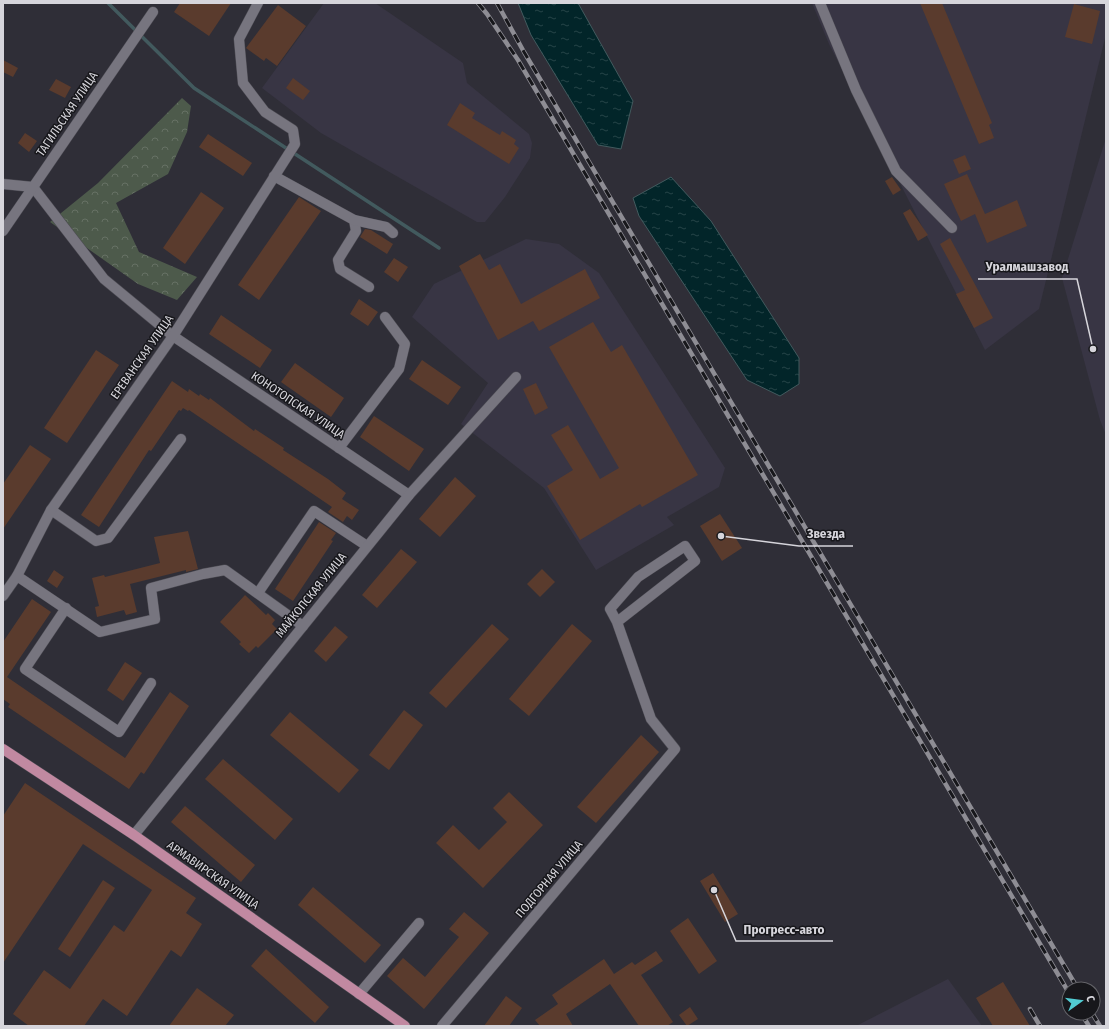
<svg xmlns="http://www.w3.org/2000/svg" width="1109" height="1029" viewBox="0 0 1109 1029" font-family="'Fira Sans Condensed',sans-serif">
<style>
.built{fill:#383544}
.forest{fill:url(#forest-crowns)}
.water{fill:url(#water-ripples);stroke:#425a5e}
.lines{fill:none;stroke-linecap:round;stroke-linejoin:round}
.stream{stroke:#425a5e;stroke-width:3.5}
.building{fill:#5a3b2d}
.minor-casing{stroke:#4c4b53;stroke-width:11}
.major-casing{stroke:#4c4b53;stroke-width:11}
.minor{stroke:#77757f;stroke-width:10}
.major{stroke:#c189a1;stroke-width:10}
.rail-casing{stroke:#8e8d94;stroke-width:4.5}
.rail{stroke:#17171b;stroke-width:3;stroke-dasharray:9;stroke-linecap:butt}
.labels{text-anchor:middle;stroke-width:3;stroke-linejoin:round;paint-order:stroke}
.street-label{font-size:12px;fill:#d6d5db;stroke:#17171b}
.leader{fill:none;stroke:#d6d5db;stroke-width:1.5}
.callout-dot{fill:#d6d5db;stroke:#17171b;stroke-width:1.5}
.callout-label{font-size:13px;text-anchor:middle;font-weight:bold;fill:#d6d5db;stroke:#17171b;stroke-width:3;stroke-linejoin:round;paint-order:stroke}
</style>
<defs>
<pattern id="forest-crowns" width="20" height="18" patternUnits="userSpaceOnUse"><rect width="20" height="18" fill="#4d5a4b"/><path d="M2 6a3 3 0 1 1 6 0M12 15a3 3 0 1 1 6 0" fill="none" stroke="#667164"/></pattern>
<pattern id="water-ripples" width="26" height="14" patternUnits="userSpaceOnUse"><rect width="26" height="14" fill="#022529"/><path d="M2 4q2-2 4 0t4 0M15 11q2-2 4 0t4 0" fill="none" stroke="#264447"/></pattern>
</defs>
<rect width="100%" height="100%" fill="#2f2e37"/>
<g class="built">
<polygon points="324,3 375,3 463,63 467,83 529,134 532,143 530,158 505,197 485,222 477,222 321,133 262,88"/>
<polygon points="812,3 1106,3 1106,34 1039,309 985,350 829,44"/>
<polygon points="1106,138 1106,435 1100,420 1062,278"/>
<polygon points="526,239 559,244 599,273 725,468 719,487 667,517 674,525 596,570 544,488 461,424 488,383 412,317 434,284"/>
<polygon points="948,979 982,1026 856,1026"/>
</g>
<polygon class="forest" points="182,98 191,106 187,132 168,174 116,203 139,252 197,277 177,300 138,284 50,222 98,183"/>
<g class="water">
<polygon points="518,3 578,3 633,101 621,149 598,145 531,35"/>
<polygon points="671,177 711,221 799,358 799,384 780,396 747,380 639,216 633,198"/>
</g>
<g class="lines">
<polyline class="stream" points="108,3 194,88 439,248"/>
</g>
<g class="building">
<polygon points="180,3 231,3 209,36 174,12"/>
<polygon points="920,3 942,3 992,123 989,125 994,138 979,144"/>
<polygon points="1074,4 1100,11 1092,44 1065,37"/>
<polygon points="278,5 306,26 277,66 266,58 264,61 246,48"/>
<polygon points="3,60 18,68 13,77 3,72"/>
<polygon points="293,78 310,91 303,100 286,88"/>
<polygon points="56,79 71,87 65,98 49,90"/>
<polygon points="460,103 475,113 472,118 500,135 502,131 516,140 514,144 519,148 509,164 447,125"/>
<polygon points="25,133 37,141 29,152 18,143"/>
<polygon points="208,134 252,163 243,176 199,147"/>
<polygon points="965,155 971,169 959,174 953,160"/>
<polygon points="967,174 985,214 1017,200 1027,226 987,243 975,214 961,221 944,184"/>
<polygon points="892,177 901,190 893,195 885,181"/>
<polygon points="201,192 224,208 185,264 163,248"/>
<polygon points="299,197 321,211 259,300 238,285"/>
<polygon points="910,209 928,235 918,241 903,213"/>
<polygon points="365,229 371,230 393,244 387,254 360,237"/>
<polygon points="950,238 993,318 974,328 956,294 965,290 940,244"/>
<polygon points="480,254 489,270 500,264 521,304 585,269 600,298 539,331 533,321 498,340 459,266"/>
<polygon points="394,258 408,267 398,282 384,272"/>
<polygon points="359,299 378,312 368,326 350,314"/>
<polygon points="221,315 272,350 260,368 209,334"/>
<polygon points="593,322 611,352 622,345 698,475 642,507 640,504 580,540 547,486 573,470 551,435 568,425 600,479 619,468 549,347"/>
<polygon points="96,350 119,365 67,443 44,428"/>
<polygon points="422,360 461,387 448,405 409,379"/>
<polygon points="295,363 344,398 331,417 281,382"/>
<polygon points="172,381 188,392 189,389 199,396 200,394 209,400 210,398 254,431 255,429 284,448 283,450 328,479 346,493 342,499 359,510 352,520 347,516 343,522 328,512 332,507 189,410 188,411 183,408 181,411 179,410 151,451 149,450 99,527 81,515"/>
<polygon points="536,383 548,408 535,415 523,389"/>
<polygon points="374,416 424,449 409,471 360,437"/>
<polygon points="30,445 51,459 3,529 3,484"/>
<polygon points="455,477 476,496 440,537 419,519"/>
<polygon points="720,514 742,548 722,561 700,526"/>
<polygon points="319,522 336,533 331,540 333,541 293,601 275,589"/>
<polygon points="188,531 198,569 186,572 186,570 130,584 137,612 126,615 124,610 97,617 95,607 99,606 92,578 104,575 105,577 160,563 154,537"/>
<polygon points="401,549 417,562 377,608 362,595"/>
<polygon points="542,569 555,582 540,597 527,584"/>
<polygon points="54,570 64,577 57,588 47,581"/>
<polygon points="245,595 266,615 268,613 275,620 272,624 277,629 258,648 256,646 249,653 239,644 241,642 220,622"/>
<polygon points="32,599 51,612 7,677 125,758 170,692 189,706 144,774 141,772 129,789 8,707 10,704 3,699 3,642"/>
<polygon points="492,624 509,639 446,708 429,693"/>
<polygon points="572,624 592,641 529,716 509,699"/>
<polygon points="335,626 348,637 326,662 314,651"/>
<polygon points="125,662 142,673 123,701 107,690"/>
<polygon points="404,710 423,725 389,770 369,755"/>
<polygon points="290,712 359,770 339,793 270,735"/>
<polygon points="641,735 659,752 596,823 577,807"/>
<polygon points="223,759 293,819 275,840 205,779"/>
<polygon points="25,783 196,898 186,913 202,924 181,957 171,950 127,1016 103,999 84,1026 29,1026 13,1014 44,970 70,989 114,925 124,932 152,890 83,844 3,963 3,816"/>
<polygon points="509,792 543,825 483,888 436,843 453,825 479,850 507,822 493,808"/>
<polygon points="185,806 255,865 241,882 171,822"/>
<polygon points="713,873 738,914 725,922 700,881"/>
<polygon points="103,880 115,888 70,957 58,949"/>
<polygon points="313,887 381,945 365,963 298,905"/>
<polygon points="464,912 489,933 424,1009 387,976 403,958 425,977 459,937 449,929"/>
<polygon points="688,918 717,961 699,974 670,931"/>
<polygon points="266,949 329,1007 315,1023 251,966"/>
<polygon points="656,951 663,961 641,975 673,1022 667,1026 639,1026 610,984 566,1014 573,1026 540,1026 535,1020 558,1004 552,995 604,959 614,974 632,962 635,965"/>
<polygon points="1003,982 1030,1026 993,1026 976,998"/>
<polygon points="197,988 234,1015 225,1026 169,1026"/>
<polygon points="506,996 522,1008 509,1026 484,1026"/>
<polygon points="690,1007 698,1019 687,1026 679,1015"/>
</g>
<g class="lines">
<defs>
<g id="minor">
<polyline points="820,3 856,90 896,171 952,228"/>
<polyline points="274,176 354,220 356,231 338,260 340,269 369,287"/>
<polyline points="3,184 33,187 104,279 173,336 409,495"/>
<polyline points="354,220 386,227 393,233"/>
<polyline points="3,231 153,12"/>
<polyline points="339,448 399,369 405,344 385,317"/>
<polyline points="51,510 96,541 108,538 181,439"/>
<polyline points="17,576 100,632 155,619 151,588 203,574 225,570 303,626"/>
<polyline points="258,593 314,511 367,546"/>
<polyline points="3,596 17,576 51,510 173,336 295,144 293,130 265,112 243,83 239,39 258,3"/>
<polyline points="66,608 25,669 119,732 151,683"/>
<polyline points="134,835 409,495 516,377"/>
<polyline points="359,994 419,923"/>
<polyline points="442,1026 675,749 651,719 617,622 695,561 685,546 638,577 610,609 617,622"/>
</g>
<polyline id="major" points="3,749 134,835 405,1026"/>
</defs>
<use href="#minor" class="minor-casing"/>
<use href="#major" class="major-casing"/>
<use href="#minor" class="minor"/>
<use href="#major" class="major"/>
<defs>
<g id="rail">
<polyline points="478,3 487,14 518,60 1069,993"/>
<polyline points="497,3 524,52 1078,989"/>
<polyline points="1030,1009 1040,1026"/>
<polyline points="1081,1013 1089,1026"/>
<polyline points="1092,1013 1100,1026"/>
</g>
</defs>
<use href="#rail" class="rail-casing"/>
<use href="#rail" class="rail"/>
</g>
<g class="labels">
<g class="street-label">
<text transform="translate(67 114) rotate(-56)" y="4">ТАГИЛЬСКАЯ УЛИЦА</text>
<text transform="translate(142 357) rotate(-55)" y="4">ЕРЕВАНСКАЯ УЛИЦА</text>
<text transform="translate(298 405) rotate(34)" y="4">КОНОТОПСКАЯ УЛИЦА</text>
<text transform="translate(311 595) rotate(-51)" y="4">МАЙКОПСКАЯ УЛИЦА</text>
<text transform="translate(213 875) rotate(35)" y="4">АРМАВИРСКАЯ УЛИЦА</text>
<text transform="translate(549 879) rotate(-50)" y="4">ПОДГОРНАЯ УЛИЦА</text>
</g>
</g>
<path class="leader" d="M1093 349L1077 279H978M721 536L799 546H853M714 890L736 941H833"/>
<g class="callout-dot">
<circle cx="1093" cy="349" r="4"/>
<circle cx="721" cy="536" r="4"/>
<circle cx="714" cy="890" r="4"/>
</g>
<g class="callout-label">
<text x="1027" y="271">Уралмашзавод</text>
<text x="826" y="538">Звезда</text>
<text x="784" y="934">Прогресс-авто</text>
</g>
<rect width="1109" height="1029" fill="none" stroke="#d6d5db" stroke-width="8"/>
<g transform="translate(1081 1001) rotate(76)"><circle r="19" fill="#17171b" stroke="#636368"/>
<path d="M0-3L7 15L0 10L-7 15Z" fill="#51ccd3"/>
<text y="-6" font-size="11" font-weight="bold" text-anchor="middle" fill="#d6d5db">С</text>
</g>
</svg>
